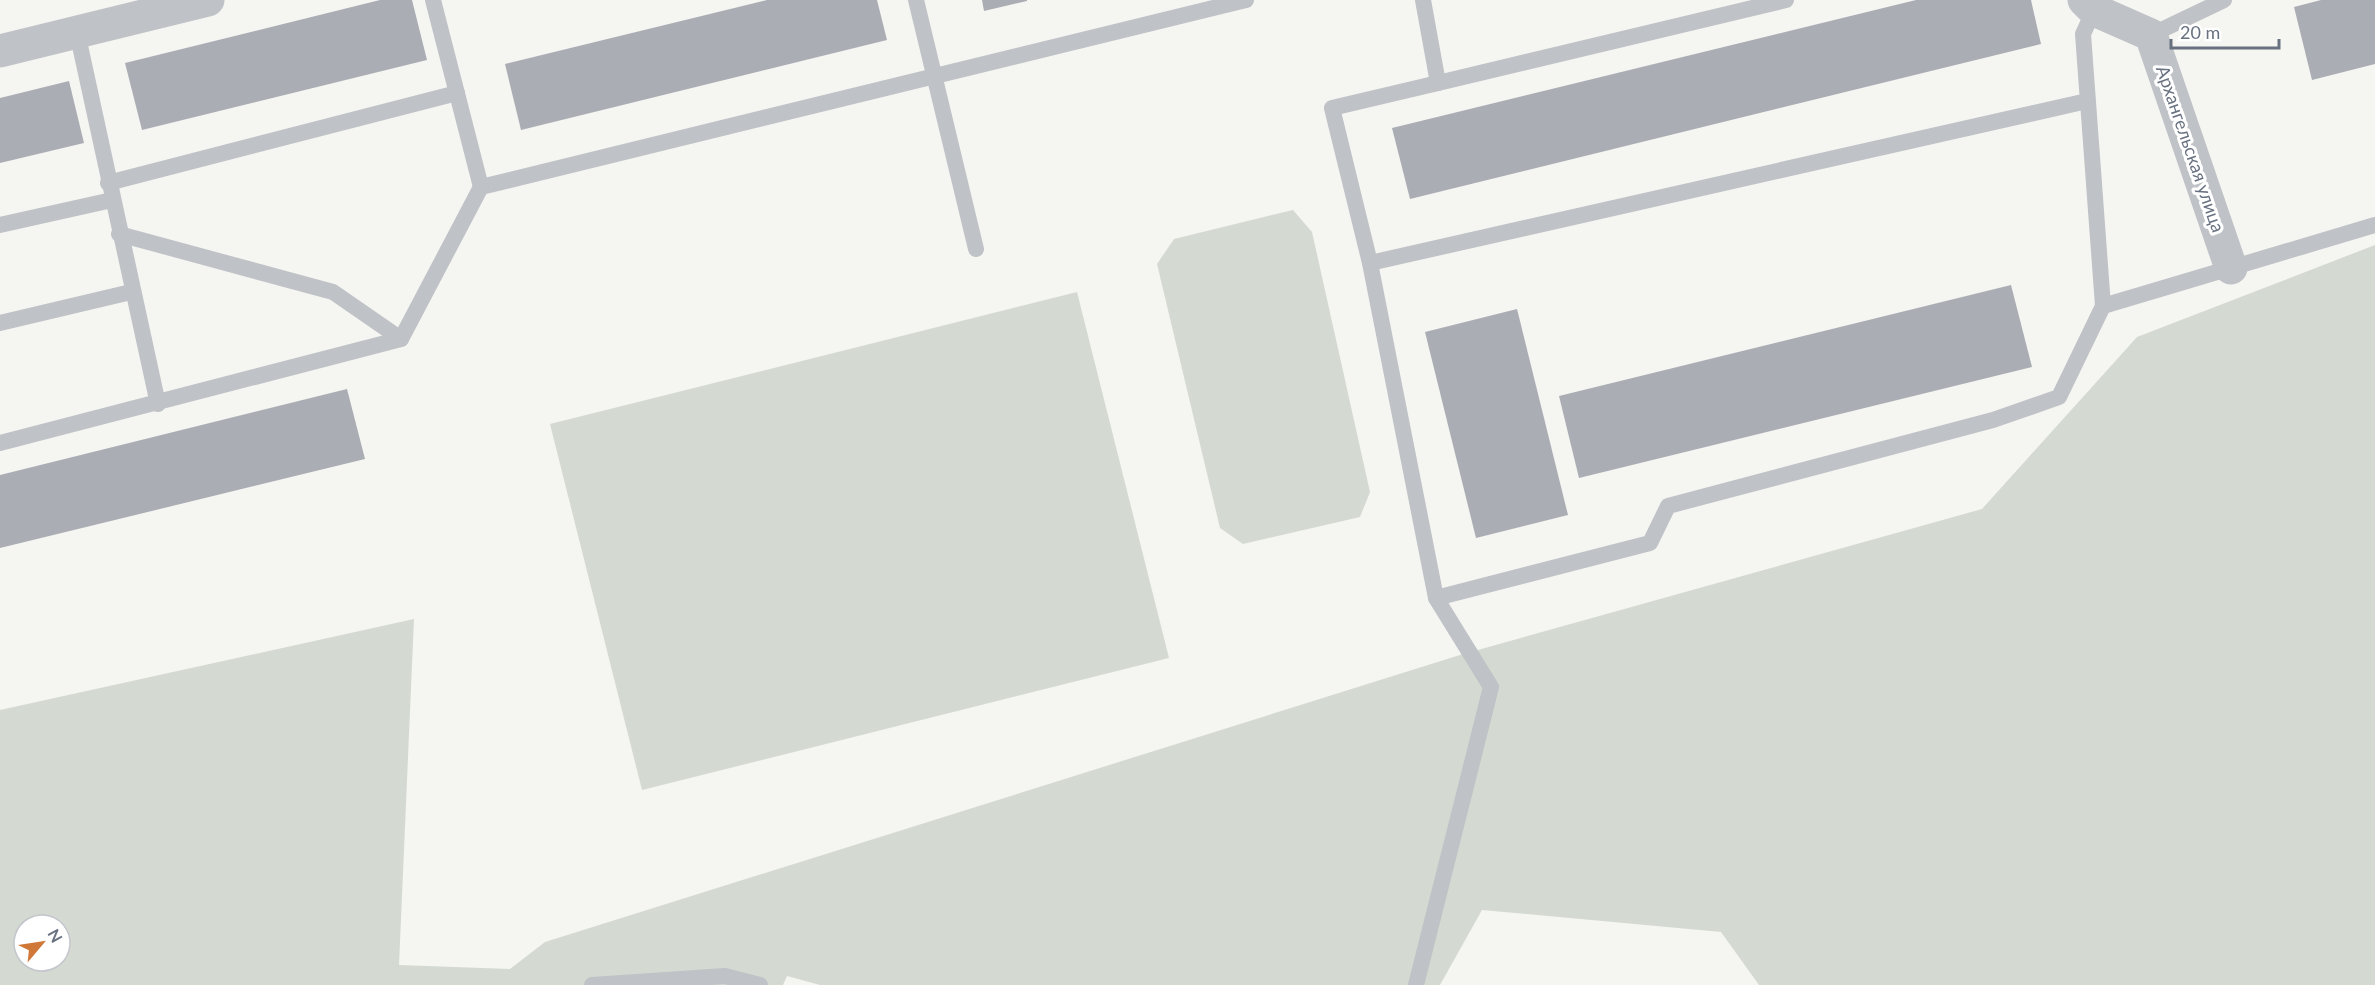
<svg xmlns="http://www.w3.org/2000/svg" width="2375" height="985" viewBox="0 0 2375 985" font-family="Lato,sans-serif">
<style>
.green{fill:#d4dad2;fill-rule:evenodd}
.building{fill:#aaaeb4}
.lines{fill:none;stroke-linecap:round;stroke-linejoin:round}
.lane{stroke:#bfc2c6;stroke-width:16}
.street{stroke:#bfc2c6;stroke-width:33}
.labels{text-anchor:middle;stroke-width:6;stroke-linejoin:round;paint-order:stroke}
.street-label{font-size:18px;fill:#687180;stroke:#fff}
</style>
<rect width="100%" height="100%" fill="#f5f5f2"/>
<g class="green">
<polygon points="1293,210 1312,232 1370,492 1360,517 1243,544 1220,528 1157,264 1174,239"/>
<path d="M2375,245V985H1759L1721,932L1482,910L1440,985H820L787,976L783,985H0V710L414,619L399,965L510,969L545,942L1460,655L1982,509L2137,337ZM24,925H60V961H24Z"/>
<polygon points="1077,292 1169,658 642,790 550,424"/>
</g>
<g class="building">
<polygon points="380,0 412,0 427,60 142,130 125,63"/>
<polygon points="767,0 877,0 887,40 521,130 505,64"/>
<polygon points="982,0 1027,0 1027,1 984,11"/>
<polygon points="1916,0 2031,0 2041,44 1410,199 1392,128"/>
<polygon points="2321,0 2375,0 2375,64 2312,80 2294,7"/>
<polygon points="69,81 84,143 0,163 0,98"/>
<polygon points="2011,285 2032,367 1579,478 1559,396"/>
<polygon points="1517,309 1568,515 1476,538 1425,332"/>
<polygon points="347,389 365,459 0,548 0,475"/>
</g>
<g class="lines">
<g class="lane">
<polyline points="433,0 481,187 1246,0"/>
<polyline points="916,0 976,249"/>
<polyline points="1423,0 1438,83 1332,108 1370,263 1436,598 1650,543 1668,506 1993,420 2059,397 2103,306 2083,34 2094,10"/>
<polyline points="77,32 158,404"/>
<polyline points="2151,35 2224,0"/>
<polyline points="1438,83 1786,0"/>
<polyline points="108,183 457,93"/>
<polyline points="0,225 112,200"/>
<polyline points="119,234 333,292 401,339"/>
<polyline points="1370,263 2087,101"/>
<polyline points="2103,306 2375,225"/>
<polyline points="0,323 131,292"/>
<polyline points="0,443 401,339 481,187"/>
<polyline points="592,985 725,976 760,985"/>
<polyline points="1416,985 1491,687 1436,598"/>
</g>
<g class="street">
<polyline points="2084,0 2094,10 2151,35 2231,268"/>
<polyline points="0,51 208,0"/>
</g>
</g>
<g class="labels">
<g class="street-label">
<text transform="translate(2190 149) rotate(71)" y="6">Архангельская улица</text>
</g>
</g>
<g transform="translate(42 943) rotate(61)"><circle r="28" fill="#ffffff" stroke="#c3c6cc" stroke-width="1.5"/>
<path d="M0-4.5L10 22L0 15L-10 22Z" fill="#d07838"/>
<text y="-9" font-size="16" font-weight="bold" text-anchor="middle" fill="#687180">N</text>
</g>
<path d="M2171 39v9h108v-9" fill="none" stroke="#687180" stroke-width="3"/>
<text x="2180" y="39" font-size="18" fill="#687180" stroke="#ffffff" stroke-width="4.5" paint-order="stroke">20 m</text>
</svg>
